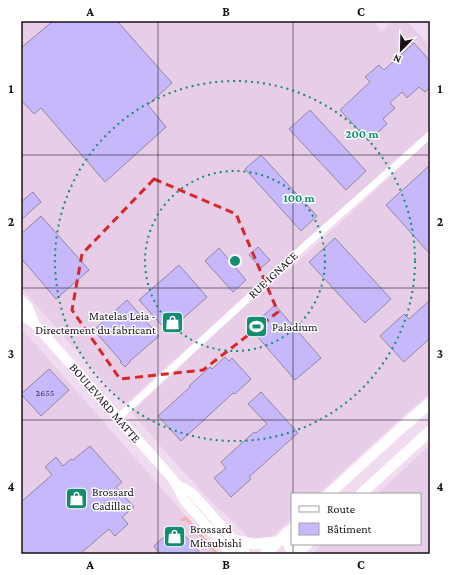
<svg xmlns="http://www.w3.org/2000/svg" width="451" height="575" viewBox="0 0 451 575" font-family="'Crimson Pro',serif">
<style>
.built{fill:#e7cde8}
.grass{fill:url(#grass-tufts)}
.building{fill:#c7b8fb;stroke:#8d88a0}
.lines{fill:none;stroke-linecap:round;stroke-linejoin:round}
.street{stroke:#fff;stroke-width:7}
.secondary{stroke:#fff;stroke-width:10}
.primary{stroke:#fff;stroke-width:11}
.marked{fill:none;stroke:#d62828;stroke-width:3;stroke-dasharray:8 5;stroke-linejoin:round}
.grid{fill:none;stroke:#181118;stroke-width:1;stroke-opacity:0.55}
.ring{fill:none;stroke:#138d70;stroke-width:2;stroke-dasharray:2 4}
.labels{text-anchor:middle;stroke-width:3;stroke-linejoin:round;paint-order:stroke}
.number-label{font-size:10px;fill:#443b51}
.street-label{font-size:12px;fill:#181118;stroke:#fff}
.poi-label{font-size:12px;fill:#181118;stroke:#fff;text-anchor:start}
.centre{fill:#138d70;stroke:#fff;stroke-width:2}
.ring-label{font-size:12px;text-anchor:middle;font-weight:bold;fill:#138d70;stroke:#fff;stroke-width:3;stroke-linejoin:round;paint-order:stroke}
.neatline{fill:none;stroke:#181118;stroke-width:1.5}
.grid-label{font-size:13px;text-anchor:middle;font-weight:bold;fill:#181118}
</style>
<defs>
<pattern id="grass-tufts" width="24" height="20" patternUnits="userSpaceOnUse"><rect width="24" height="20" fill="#f4b3ab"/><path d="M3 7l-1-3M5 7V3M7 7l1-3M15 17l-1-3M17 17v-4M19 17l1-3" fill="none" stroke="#d09992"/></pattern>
</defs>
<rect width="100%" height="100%" fill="#f0dbf0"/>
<g class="built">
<polygon points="21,21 373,21 381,32 392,21 407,21 430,47 430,129 295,250 129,401 124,404 21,288"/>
<polygon points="430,140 430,393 409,411 318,494 292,494 292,518 274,535 269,538 247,540 247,536 223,512 218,509 170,457 132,413 134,410 213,336 282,273 286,273"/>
<polygon points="21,329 38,347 219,554 21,554"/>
<polygon points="430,445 430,554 312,554 323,544 420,544 420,494 377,494"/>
</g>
<polygon class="grass" points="186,516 219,554 215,554 186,520 182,522 180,520"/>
<g class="building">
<polygon points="53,21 117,21 172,83 148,105 166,127 105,182 41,108 34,114 21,100 21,48"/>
<polygon points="414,43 430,61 430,87 425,92 419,87 407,98 402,92 390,103 395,108 383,119 387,124 369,141 340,110 370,82 365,77 379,65 384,70"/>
<polygon points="310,110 366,171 346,190 289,129"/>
<polygon points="261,155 317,216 301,231 245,169"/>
<polygon points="430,165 430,205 428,208 430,210 430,254 386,205"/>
<polygon points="33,192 41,202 21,220 21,202"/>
<polygon points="41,216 89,270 56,299 21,258 21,234"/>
<polygon points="335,238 391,299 365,323 309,262"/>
<polygon points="258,247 270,260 261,268 249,255"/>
<polygon points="219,248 246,280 233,292 205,261"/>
<polygon points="179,265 207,297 168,332 139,300"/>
<polygon points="127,300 159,336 130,361 130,362 125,367 120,362 121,361 94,330"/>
<polygon points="430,300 430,338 404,362 380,336 404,314 409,319"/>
<polygon points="275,305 321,358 295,380 250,328"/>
<polygon points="225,357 229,361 232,358 251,379 235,394 233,393 181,441 158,416 190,387 189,386 210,367 212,369"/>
<polygon points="49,369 69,390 41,416 21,394"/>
<polygon points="261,392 298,433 249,477 251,479 231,497 214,478 226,468 221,462 254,432 256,433 267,424 248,404"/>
<polygon points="90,446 122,482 116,487 134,507 122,517 128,524 115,536 109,529 80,554 23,554 21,552 21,502 52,475 45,467 56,457 63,466 71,459 73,460"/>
<polygon points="176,526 201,554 160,554 154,546"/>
</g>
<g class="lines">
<polyline class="street" points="118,418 309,242 430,135"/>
<g class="secondary">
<polyline points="21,300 28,307 34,323"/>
<polyline points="21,315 34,323 172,478 176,484 184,500 231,554"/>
<polyline points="176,484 192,493 246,554"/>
</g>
<g class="primary">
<polyline points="329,494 399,430 430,403"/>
<polyline points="361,494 430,431"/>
<path d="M288,532C289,544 286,547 297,553"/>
<polyline points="233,540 254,544 277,542"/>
<polyline points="229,554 229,551"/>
<polyline points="265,554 292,529"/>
<polyline points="296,554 307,544"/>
</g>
</g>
<path class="marked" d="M154,179L236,214L278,312L203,370L120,379L72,310L82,254Z"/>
<path class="grid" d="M158,21V554M293,21V494M21,155H430M21,288H430M21,420H430M293,544V554"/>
<g class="ring">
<circle cx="235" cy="261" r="90"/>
<circle cx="235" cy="261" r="180"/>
</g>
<defs>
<symbol id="shop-square" viewBox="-11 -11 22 22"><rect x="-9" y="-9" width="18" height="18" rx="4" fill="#138d70" stroke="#fff"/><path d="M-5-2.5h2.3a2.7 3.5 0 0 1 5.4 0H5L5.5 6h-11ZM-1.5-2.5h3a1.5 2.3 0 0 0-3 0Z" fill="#fff"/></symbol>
<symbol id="stadium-square" viewBox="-11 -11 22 22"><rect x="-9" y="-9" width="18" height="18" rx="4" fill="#138d70" stroke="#fff"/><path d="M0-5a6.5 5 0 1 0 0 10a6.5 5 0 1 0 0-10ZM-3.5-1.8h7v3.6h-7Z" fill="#fff"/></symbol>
</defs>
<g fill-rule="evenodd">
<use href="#shop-square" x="160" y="310" width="25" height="25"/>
<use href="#stadium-square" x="244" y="314" width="25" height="25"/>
<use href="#shop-square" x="64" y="486" width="25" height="25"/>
<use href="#shop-square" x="162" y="524" width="25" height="25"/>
</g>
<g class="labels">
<g class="number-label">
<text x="45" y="396">2655</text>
</g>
<g class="street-label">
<text transform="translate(273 275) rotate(-43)" y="4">RUE IGNACE</text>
<text transform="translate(105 403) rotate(49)" y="4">BOULEVARD MATTE</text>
</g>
<g class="poi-label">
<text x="156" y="320" text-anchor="end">Matelas Leia -<tspan x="156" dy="14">Directement du fabricant</tspan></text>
<text x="272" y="331">Paladium</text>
<text x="92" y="496">Brossard<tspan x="92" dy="14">Cadillac</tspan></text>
<text x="190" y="533">Brossard<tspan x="190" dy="14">Mitsubishi</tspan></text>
</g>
</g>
<circle cx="235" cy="261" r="6" class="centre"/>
<g class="ring-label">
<text x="362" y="138">200 m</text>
<text x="299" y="202">100 m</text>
</g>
<rect width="451" height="575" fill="none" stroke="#ffffff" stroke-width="44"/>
<rect x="291" y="493" width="130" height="52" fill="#ffffff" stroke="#a3a0a3"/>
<rect x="299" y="506" width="20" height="6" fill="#ffffff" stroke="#a3a0a3"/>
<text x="327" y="513" font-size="12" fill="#181118">Route</text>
<rect x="299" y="523" width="20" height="12" fill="#c7b8fb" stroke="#a3a0a3"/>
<text x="327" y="533" font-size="12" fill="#181118">Bâtiment</text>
<g transform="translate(401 50) rotate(203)" stroke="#ffffff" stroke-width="3" paint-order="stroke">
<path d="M0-3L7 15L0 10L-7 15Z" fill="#181118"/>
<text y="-6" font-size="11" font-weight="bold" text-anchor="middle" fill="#181118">N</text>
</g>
<rect x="22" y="22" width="407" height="531" class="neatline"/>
<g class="grid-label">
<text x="90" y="16">A</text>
<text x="226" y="16">B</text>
<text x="361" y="16">C</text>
<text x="11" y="93">1</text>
<text x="440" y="93">1</text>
<text x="11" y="226">2</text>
<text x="440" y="226">2</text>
<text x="11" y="358">3</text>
<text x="440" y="358">3</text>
<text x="11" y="491">4</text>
<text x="440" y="491">4</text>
<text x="90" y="569">A</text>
<text x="226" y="569">B</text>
<text x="361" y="569">C</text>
</g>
</svg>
